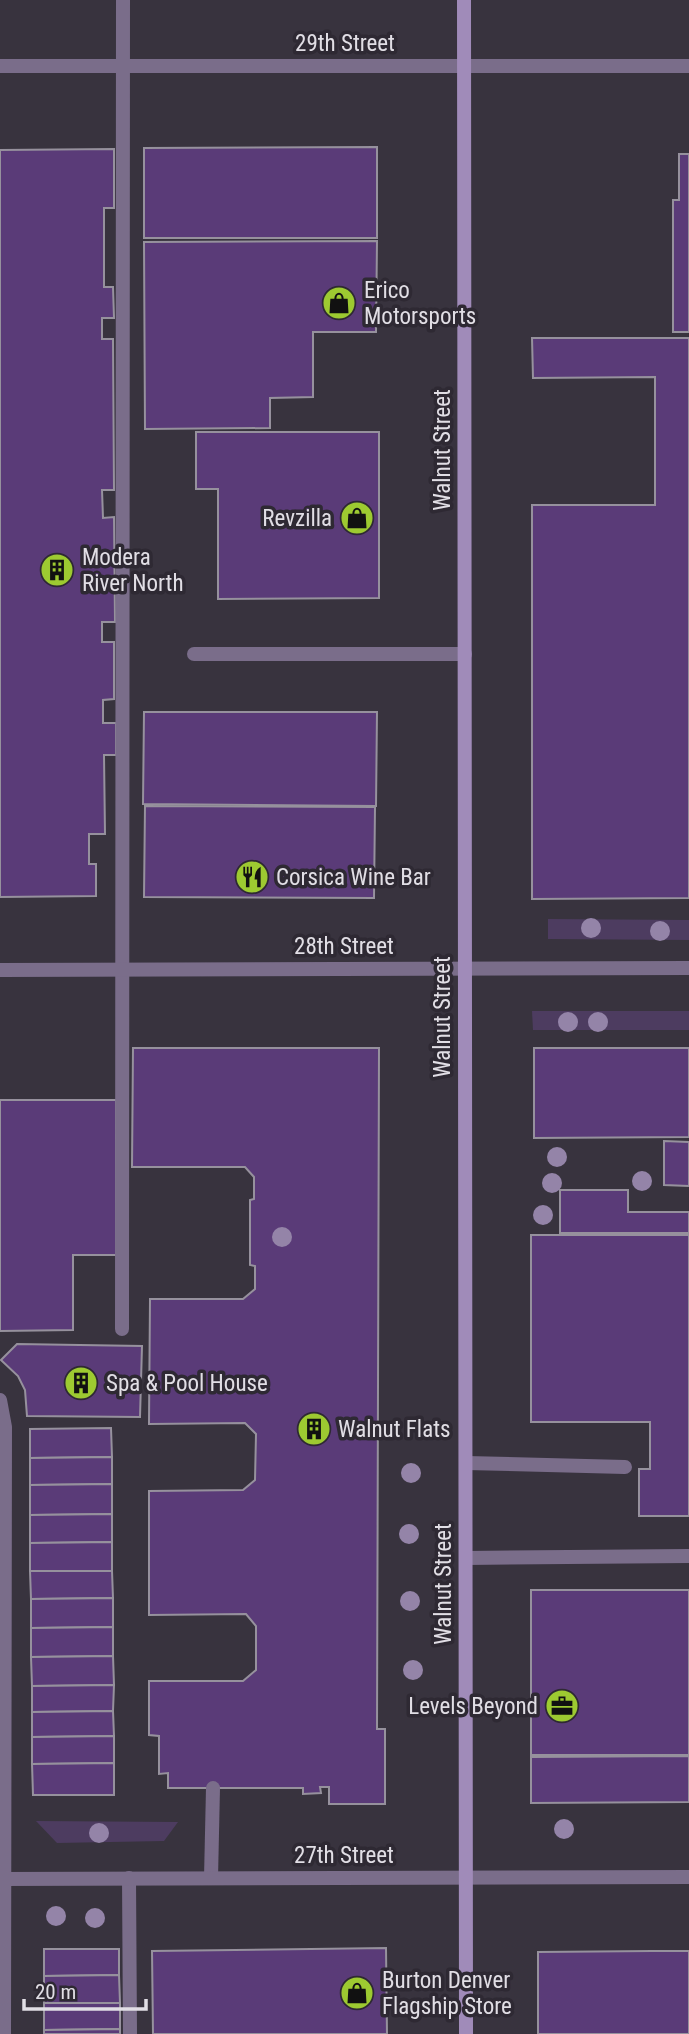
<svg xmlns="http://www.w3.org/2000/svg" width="689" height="2034" viewBox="0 0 689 2034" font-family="'Roboto Condensed',sans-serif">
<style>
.green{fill:#4d3c60}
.building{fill:#5a3b78;stroke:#96919d;stroke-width:2}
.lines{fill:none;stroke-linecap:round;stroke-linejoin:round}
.lane{stroke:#7a6d8a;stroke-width:14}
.street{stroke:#7a6d8a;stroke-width:14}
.secondary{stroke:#a08bb9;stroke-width:14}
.tree{fill:#9484a8}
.labels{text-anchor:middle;stroke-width:7;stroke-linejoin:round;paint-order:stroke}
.street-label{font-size:23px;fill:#e1dee5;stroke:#2e2933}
.poi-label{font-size:23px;fill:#e1dee5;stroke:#2e2933;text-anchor:start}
</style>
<rect width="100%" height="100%" fill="#38333e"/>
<g class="green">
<polygon points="548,919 689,920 689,940 548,939"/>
<polygon points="532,1011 689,1011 689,1030 533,1030"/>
<polygon points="36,1821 178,1822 164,1841 57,1843"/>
</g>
<g class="building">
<polygon points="377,147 377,238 144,238 144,148"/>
<polygon points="114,149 114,208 104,208 104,287 113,287 114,318 102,318 102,339 113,339 114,490 102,490 103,518 114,517 115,622 102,622 102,642 114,642 114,699 103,700 103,723 116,723 116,755 104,755 105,834 89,834 89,864 96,864 96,896 0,897 0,150"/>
<polygon points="679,154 689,154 689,332 673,332 673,200 679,200"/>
<polygon points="377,241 376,332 313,332 313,397 270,398 270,428 145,429 144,242"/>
<polygon points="532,338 689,338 689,898 532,899 532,505 655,505 655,377 533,378"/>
<polygon points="196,432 379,432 379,598 218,599 218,489 196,489"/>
<polygon points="144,712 377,712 376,806 143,804"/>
<polygon points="145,806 375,807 374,898 144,897"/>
<polygon points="133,1048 379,1048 377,1729 385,1729 385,1804 329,1804 329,1787 320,1787 321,1793 303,1794 303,1788 168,1788 168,1773 159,1774 159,1736 149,1735 149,1681 243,1681 256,1670 256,1626 246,1614 149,1615 149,1491 243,1490 255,1480 256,1434 245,1423 149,1424 150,1299 243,1299 255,1289 255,1266 250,1265 250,1200 254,1199 254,1177 245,1167 132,1167"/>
<polygon points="534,1048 689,1048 689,1137 534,1138"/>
<polygon points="0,1100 116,1100 116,1255 73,1255 73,1330 0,1331"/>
<polygon points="664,1141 689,1142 689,1186 664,1185"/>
<polygon points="560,1190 628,1190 628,1212 689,1212 689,1233 560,1233"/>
<polygon points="531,1235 689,1235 689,1516 639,1516 639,1469 650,1469 650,1422 531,1422"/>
<polygon points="17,1344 142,1346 140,1417 27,1416 25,1390 18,1376 1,1360"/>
<polygon points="111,1428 112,1457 30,1458 30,1429"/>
<polygon points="112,1457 112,1484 30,1485 30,1458"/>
<polygon points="112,1484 112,1514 30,1515 30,1485"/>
<polygon points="112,1514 112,1542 30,1543 30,1515"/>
<polygon points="112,1542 112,1571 30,1571 30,1543"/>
<polygon points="30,1571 112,1571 113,1598 31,1599"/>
<rect x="531" y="1590" width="158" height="165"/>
<polygon points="113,1598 113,1627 31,1628 31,1599"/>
<polygon points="113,1627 113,1656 31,1657 31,1628"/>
<polygon points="113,1656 114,1685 32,1686 31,1657"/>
<polygon points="114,1685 113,1711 32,1712 32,1686"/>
<polygon points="113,1711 114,1736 32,1737 32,1712"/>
<polygon points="114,1736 114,1763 32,1764 32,1737"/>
<polygon points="689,1756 689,1802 531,1803 531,1757"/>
<polygon points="114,1763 114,1795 33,1795 32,1764"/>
<polygon points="386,1948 387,2034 153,2034 152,1951"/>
<polygon points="44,1949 119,1949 119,1975 44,1976"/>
<polygon points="652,1951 689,1951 689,2034 538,2034 538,1952"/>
<polygon points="119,1975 120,2003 44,2003 44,1976"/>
<polygon points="44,2003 120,2003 120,2029 44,2030"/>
<polygon points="120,2029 120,2034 44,2034 44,2030"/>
</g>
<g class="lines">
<g class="lane">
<polyline points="194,654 465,654"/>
<polyline points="122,1329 123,0"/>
<polyline points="0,1400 5,1427 4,2034"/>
<polyline points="466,1463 625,1467"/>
<polyline points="466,1558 689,1556"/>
<polyline points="129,1878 130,2034"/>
<polyline points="211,1878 213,1788"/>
</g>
<g class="street">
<polyline points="0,66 689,66"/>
<polyline points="0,970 689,968"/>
<polyline points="0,1879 689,1877"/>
</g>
<polyline class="secondary" points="464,0 466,2034"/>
</g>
<g class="tree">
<circle cx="591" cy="928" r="10"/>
<circle cx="660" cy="931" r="10"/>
<circle cx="568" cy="1022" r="10"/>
<circle cx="598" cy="1022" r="10"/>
<circle cx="557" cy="1157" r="10"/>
<circle cx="642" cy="1181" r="10"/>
<circle cx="552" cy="1183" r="10"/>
<circle cx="543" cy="1215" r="10"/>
<circle cx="282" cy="1237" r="10"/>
<circle cx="411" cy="1473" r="10"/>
<circle cx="409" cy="1534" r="10"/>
<circle cx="410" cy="1601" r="10"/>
<circle cx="413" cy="1670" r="10"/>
<circle cx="564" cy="1829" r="10"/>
<circle cx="99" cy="1833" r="10"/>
<circle cx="56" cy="1916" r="10"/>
<circle cx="95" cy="1918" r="10"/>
</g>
<defs>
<symbol id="shop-disc" viewBox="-11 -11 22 22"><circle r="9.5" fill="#9dca31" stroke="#2e2933"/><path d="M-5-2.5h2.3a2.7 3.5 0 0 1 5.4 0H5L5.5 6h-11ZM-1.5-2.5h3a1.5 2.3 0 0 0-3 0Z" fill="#111"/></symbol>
<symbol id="building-disc" viewBox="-11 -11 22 22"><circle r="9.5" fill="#9dca31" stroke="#2e2933"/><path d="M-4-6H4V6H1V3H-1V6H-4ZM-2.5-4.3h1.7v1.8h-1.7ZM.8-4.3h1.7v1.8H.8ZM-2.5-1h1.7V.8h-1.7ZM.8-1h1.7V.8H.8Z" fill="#111"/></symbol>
<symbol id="restaurant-disc" viewBox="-11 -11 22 22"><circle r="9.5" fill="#9dca31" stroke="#2e2933"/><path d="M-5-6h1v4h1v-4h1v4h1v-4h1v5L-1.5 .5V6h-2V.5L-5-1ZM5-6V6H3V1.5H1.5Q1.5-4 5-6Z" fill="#111"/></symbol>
<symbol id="office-disc" viewBox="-11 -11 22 22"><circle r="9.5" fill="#9dca31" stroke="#2e2933"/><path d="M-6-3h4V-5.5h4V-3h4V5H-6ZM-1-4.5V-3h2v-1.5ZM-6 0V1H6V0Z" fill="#111"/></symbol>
</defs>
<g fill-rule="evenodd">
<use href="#shop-disc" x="320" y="284" width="38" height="38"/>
<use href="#shop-disc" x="338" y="499" width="38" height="38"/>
<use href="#building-disc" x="38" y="551" width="38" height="38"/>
<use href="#restaurant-disc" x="233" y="858" width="38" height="38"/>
<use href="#building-disc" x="62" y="1364" width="38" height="38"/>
<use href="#building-disc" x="295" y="1410" width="38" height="38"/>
<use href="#office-disc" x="543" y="1687" width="38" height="38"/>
<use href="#shop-disc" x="338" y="1974" width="38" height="38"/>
</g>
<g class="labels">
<g class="street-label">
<text x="345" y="51">29th Street</text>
<text transform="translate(442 450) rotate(-90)" y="8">Walnut Street</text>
<text x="344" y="954">28th Street</text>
<text transform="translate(442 1017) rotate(-90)" y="8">Walnut Street</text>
<text transform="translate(443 1584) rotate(-90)" y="8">Walnut Street</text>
<text x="344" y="1863">27th Street</text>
</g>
<g class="poi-label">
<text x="364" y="298">Erico<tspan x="364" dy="26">Motorsports</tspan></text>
<text x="332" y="526" text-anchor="end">Revzilla</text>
<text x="82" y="565">Modera<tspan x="82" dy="26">River North</tspan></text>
<text x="276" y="885">Corsica Wine Bar</text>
<text x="106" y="1391">Spa &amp; Pool House</text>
<text x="338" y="1437">Walnut Flats</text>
<text x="538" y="1714" text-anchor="end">Levels Beyond</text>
<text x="382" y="1988">Burton Denver<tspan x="382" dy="26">Flagship Store</tspan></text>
</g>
</g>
<path d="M24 1999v10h122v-10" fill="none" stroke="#e1dee5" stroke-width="3.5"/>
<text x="35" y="1999" font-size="21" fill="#e1dee5" stroke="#2e2933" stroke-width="5" paint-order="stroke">20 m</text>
</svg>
